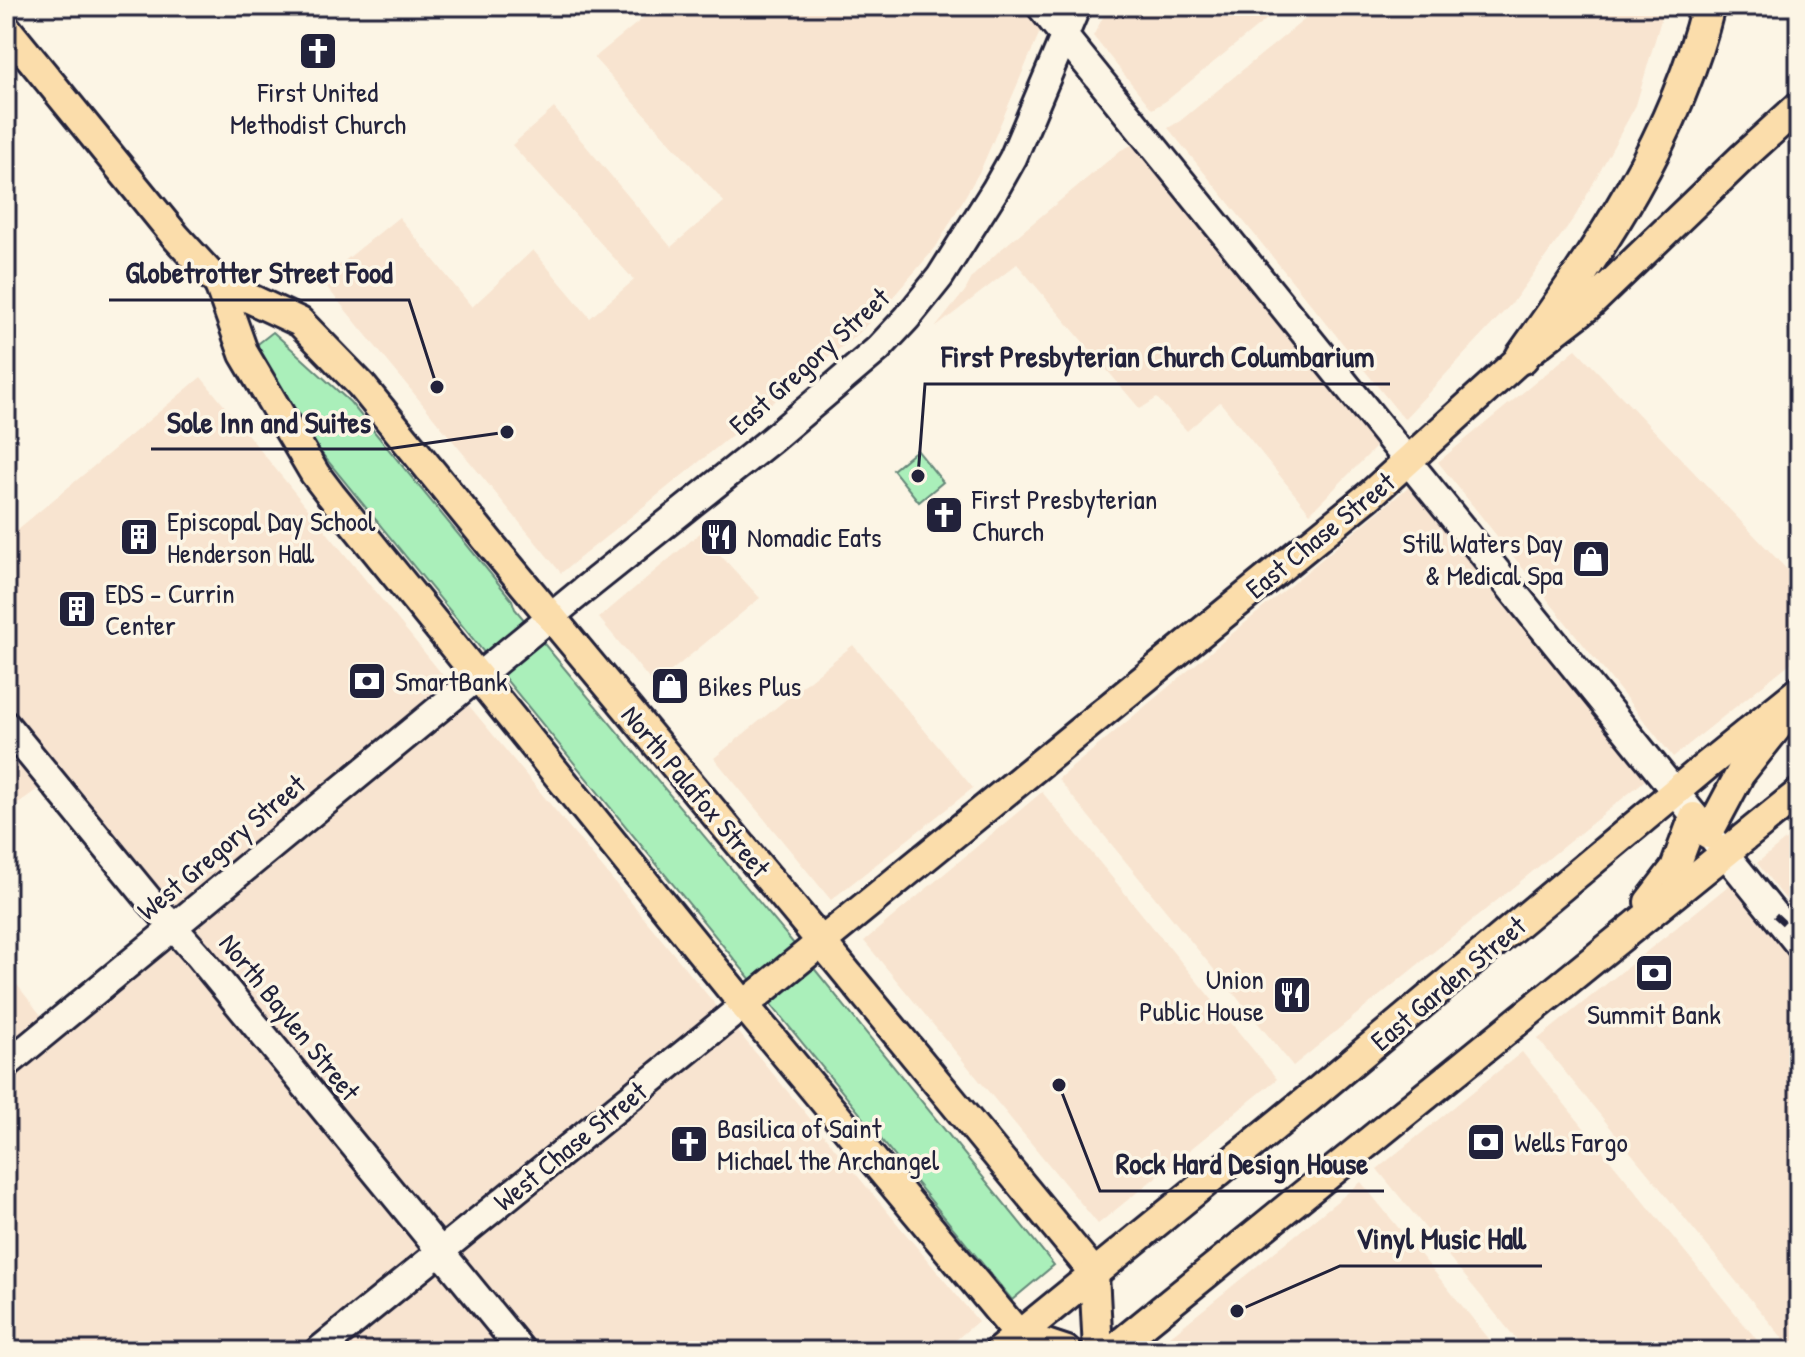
<svg xmlns="http://www.w3.org/2000/svg" width="1805" height="1357" viewBox="0 0 1805 1357" font-family="'Patrick Hand',sans-serif">
<style>
.built{fill:#f8e4d0}
.green{fill:#aaefba;stroke:#66887a;stroke-width:2}
.lines{fill:none;stroke-linecap:round;stroke-linejoin:round}
.secondary-casing{stroke:#22223b;stroke-width:32}
.primary-casing{stroke:#22223b;stroke-width:34}
.highway-casing{stroke:#22223b;stroke-width:38}
.secondary{stroke:#fcf5e5;stroke-width:26}
.primary{stroke:#fbddab;stroke-width:28}
.highway{stroke:#fbddab;stroke-width:32}
.rail{stroke:#22223b;stroke-width:6;stroke-dasharray:12 6;stroke-linecap:butt}
.labels{text-anchor:middle;stroke-width:7;stroke-linejoin:round;paint-order:stroke}
.poi-label{font-size:28px;fill:#22223b;stroke:#fcf5e5;text-anchor:start}
.street-label{font-size:28px;fill:#22223b;stroke:#fcf5e5}
.leader{fill:none;stroke:#22223b;stroke-width:3}
.callout-dot{fill:#22223b;stroke:#fcf5e5;stroke-width:3}
.callout-label{font-size:30px;text-anchor:middle;font-weight:bold;fill:#22223b;stroke:#fcf5e5;stroke-width:7;stroke-linejoin:round;paint-order:stroke}
</style>
<rect width="100%" height="100%" fill="#fcf5e5"/>
<filter id="ink" filterUnits="userSpaceOnUse"><feTurbulence type="fractalNoise" baseFrequency=".0125" numOctaves="2"/><feDisplacementMap in="SourceGraphic" scale="16" xChannelSelector="R" yChannelSelector="G"/><feConvolveMatrix kernelMatrix="1 2 1 2 8 2 1 2 1" color-interpolation-filters="sRGB"/></filter>
<g filter="url(#ink)">
<g class="built">
<polygon points="658,6 1025,6 1042,27 981,169 936,247 893,297 859,333 561,573 321,280 399,217 472,307 533,250 590,318 634,280 512,145 554,108 671,247 724,202 594,58"/>
<polygon points="1109,6 1283,6 1166,101 1152,109 1093,36"/>
<polygon points="1321,6 1665,6 1636,105 1576,215 1513,302 1404,419 1168,128 1180,121"/>
<polygon points="1134,144 1380,443 1310,513 1220,402 1187,431 1157,398 1140,409 1017,264 935,328 965,291 973,276 999,251 1121,150"/>
<polygon points="1576,349 1799,582 1799,656 1673,757 1438,462"/>
<polygon points="201,377 450,684 173,911 6,708 6,539"/>
<polygon points="1413,483 1649,777 1293,1066 1058,779"/>
<polygon points="700,533 760,598 654,685 599,618"/>
<polygon points="853,645 973,788 831,900 714,758"/>
<polygon points="466,702 719,1009 441,1236 189,929"/>
<polygon points="6,742 42,786 6,812"/>
<polygon points="1042,792 1277,1079 1098,1224 864,941"/>
<polygon points="1799,829 1799,916 1757,863"/>
<polygon points="1733,882 1799,965 1799,1351 1793,1351 1538,1039"/>
<polygon points="173,943 425,1249 299,1351 10,1351 6,1346 6,1081"/>
<polygon points="6,971 44,1019 6,1050"/>
<polygon points="735,1028 978,1321 943,1351 536,1351 456,1254"/>
<polygon points="1522,1052 1766,1351 1526,1351 1377,1169"/>
<polygon points="1361,1182 1499,1351 1152,1351"/>
<polygon points="440,1268 508,1351 337,1351"/>
</g>
<g class="green">
<polygon points="273,332 350,402 512,600 515,609 804,956 1054,1265 1012,1300 305,433 254,347"/>
<polygon points="917,450 943,482 919,502 893,470"/>
</g>
<g class="lines">
<defs>
<g id="secondary">
<polyline points="1040,6 1799,945"/>
<polyline points="6,725 151,902 198,955 522,1351"/>
<polyline points="6,1065 576,596 771,440 878,349 907,318 940,277 995,190 1013,158 1077,6"/>
<polyline points="318,1351 744,1005"/>
</g>
<g id="primary">
<polyline points="6,28 176,237 219,284 300,322 361,385 492,546 805,922 1094,1273 1098,1351"/>
<polyline points="219,284 244,354 315,474 331,495 744,1005 1019,1335 1067,1351"/>
<polyline points="1708,834 1740,774 1786,716"/>
<polyline points="1649,902 1675,868 1694,817"/>
<polyline points="744,1005 1370,495 1522,357 1587,307 1744,156 1799,106"/>
<polyline points="999,1351 1307,1100 1706,766 1799,691"/>
<polyline points="1111,1351 1799,793"/>
</g>
<path id="highway" d="M1522,357C1600,248 1676,138 1708,6"/>
</defs>
<use href="#secondary" class="secondary-casing"/>
<use href="#primary" class="primary-casing"/>
<use href="#highway" class="highway-casing"/>
<use href="#secondary" class="secondary"/>
<use href="#primary" class="primary"/>
<use href="#highway" class="highway"/>
<polyline class="rail" points="1775,915 1799,937"/>
</g>
</g>
<defs>
<symbol id="church-square" viewBox="-11 -11 22 22"><rect x="-9" y="-9" width="18" height="18" rx="4" fill="#22223b" stroke="#fcf5e5"/><path d="M-1.2-6h2.4v3.5h3.3v2.4h-3.3V6h-2.4V-.1h-3.3v-2.4h3.3Z" fill="#fff"/></symbol>
<symbol id="building-square" viewBox="-11 -11 22 22"><rect x="-9" y="-9" width="18" height="18" rx="4" fill="#22223b" stroke="#fcf5e5"/><path d="M-4-6H4V6H1V3H-1V6H-4ZM-2.5-4.3h1.7v1.8h-1.7ZM.8-4.3h1.7v1.8H.8ZM-2.5-1h1.7V.8h-1.7ZM.8-1h1.7V.8H.8Z" fill="#fff"/></symbol>
<symbol id="restaurant-square" viewBox="-11 -11 22 22"><rect x="-9" y="-9" width="18" height="18" rx="4" fill="#22223b" stroke="#fcf5e5"/><path d="M-5-6h1v4h1v-4h1v4h1v-4h1v5L-1.5 .5V6h-2V.5L-5-1ZM5-6V6H3V1.5H1.5Q1.5-4 5-6Z" fill="#fff"/></symbol>
<symbol id="shop-square" viewBox="-11 -11 22 22"><rect x="-9" y="-9" width="18" height="18" rx="4" fill="#22223b" stroke="#fcf5e5"/><path d="M-5-2.5h2.3a2.7 3.5 0 0 1 5.4 0H5L5.5 6h-11ZM-1.5-2.5h3a1.5 2.3 0 0 0-3 0Z" fill="#fff"/></symbol>
<symbol id="bank-square" viewBox="-11 -11 22 22"><rect x="-9" y="-9" width="18" height="18" rx="4" fill="#22223b" stroke="#fcf5e5"/><path d="M-6-4H6V4H-6ZM0-2.3a2.3 2.3 0 1 0 0 4.6a2.3 2.3 0 1 0 0-4.6Z" fill="#fff"/></symbol>
</defs>
<g fill-rule="evenodd">
<use href="#church-square" x="296" y="29" width="44" height="44"/>
<use href="#church-square" x="922" y="493" width="44" height="44"/>
<use href="#building-square" x="117" y="515" width="44" height="44"/>
<use href="#restaurant-square" x="697" y="515" width="44" height="44"/>
<use href="#shop-square" x="1569" y="537" width="44" height="44"/>
<use href="#building-square" x="55" y="587" width="44" height="44"/>
<use href="#bank-square" x="345" y="659" width="44" height="44"/>
<use href="#shop-square" x="648" y="664" width="44" height="44"/>
<use href="#bank-square" x="1632" y="951" width="44" height="44"/>
<use href="#restaurant-square" x="1270" y="973" width="44" height="44"/>
<use href="#bank-square" x="1464" y="1120" width="44" height="44"/>
<use href="#church-square" x="667" y="1122" width="44" height="44"/>
</g>
<g class="labels">
<g class="poi-label">
<text x="318" y="102" text-anchor="middle">First United<tspan x="318" dy="32">Methodist Church</tspan></text>
<text x="972" y="509">First Presbyterian<tspan x="972" dy="32">Church</tspan></text>
<text x="167" y="531">Episcopal Day School<tspan x="167" dy="32">Henderson Hall</tspan></text>
<text x="747" y="547">Nomadic Eats</text>
<text x="1563" y="553" text-anchor="end">Still Waters Day<tspan x="1563" dy="32">&amp; Medical Spa</tspan></text>
<text x="105" y="603">EDS - Currin<tspan x="105" dy="32">Center</tspan></text>
<text x="395" y="691">SmartBank</text>
<text x="698" y="696">Bikes Plus</text>
<text x="1264" y="989" text-anchor="end">Union<tspan x="1264" dy="32">Public House</tspan></text>
<text x="1654" y="1024" text-anchor="middle">Summit Bank</text>
<text x="717" y="1138">Basilica of Saint<tspan x="717" dy="32">Michael the Archangel</tspan></text>
<text x="1514" y="1152">Wells Fargo</text>
</g>
<g class="street-label">
<text transform="translate(809 361) rotate(-42)" y="10">East Gregory Street</text>
<text transform="translate(1320 535) rotate(-39)" y="10">East Chase Street</text>
<text transform="translate(696 791) rotate(50)" y="10">North Palafox Street</text>
<text transform="translate(221 847) rotate(-40)" y="10">West Gregory Street</text>
<text transform="translate(1448 983) rotate(-40)" y="10">East Garden Street</text>
<text transform="translate(290 1017) rotate(51)" y="10">North Baylen Street</text>
<text transform="translate(570 1146) rotate(-39)" y="10">West Chase Street</text>
</g>
</g>
<path class="leader" d="M437 387L409 300H109M918 476L925 384H1390M507 432L387 449H151M1059 1085L1100 1191H1384M1237 1311L1340 1266H1542"/>
<g class="callout-dot">
<circle cx="437" cy="387" r="8"/>
<circle cx="918" cy="476" r="8"/>
<circle cx="507" cy="432" r="8"/>
<circle cx="1059" cy="1085" r="8"/>
<circle cx="1237" cy="1311" r="8"/>
</g>
<g class="callout-label">
<text x="259" y="283">Globetrotter Street Food</text>
<text x="1158" y="367">First Presbyterian Church Columbarium</text>
<text x="269" y="433">Sole Inn and Suites</text>
<text x="1242" y="1174">Rock Hard Design House</text>
<text x="1441" y="1249">Vinyl Music Hall</text>
</g>
<rect width="1805" height="1357" fill="none" stroke="#fcf5e5" stroke-width="32"/>
<rect x="16" y="16" width="1773" height="1325" fill="none" stroke="#22223b" stroke-width="3" filter="url(#ink)"/>
</svg>
